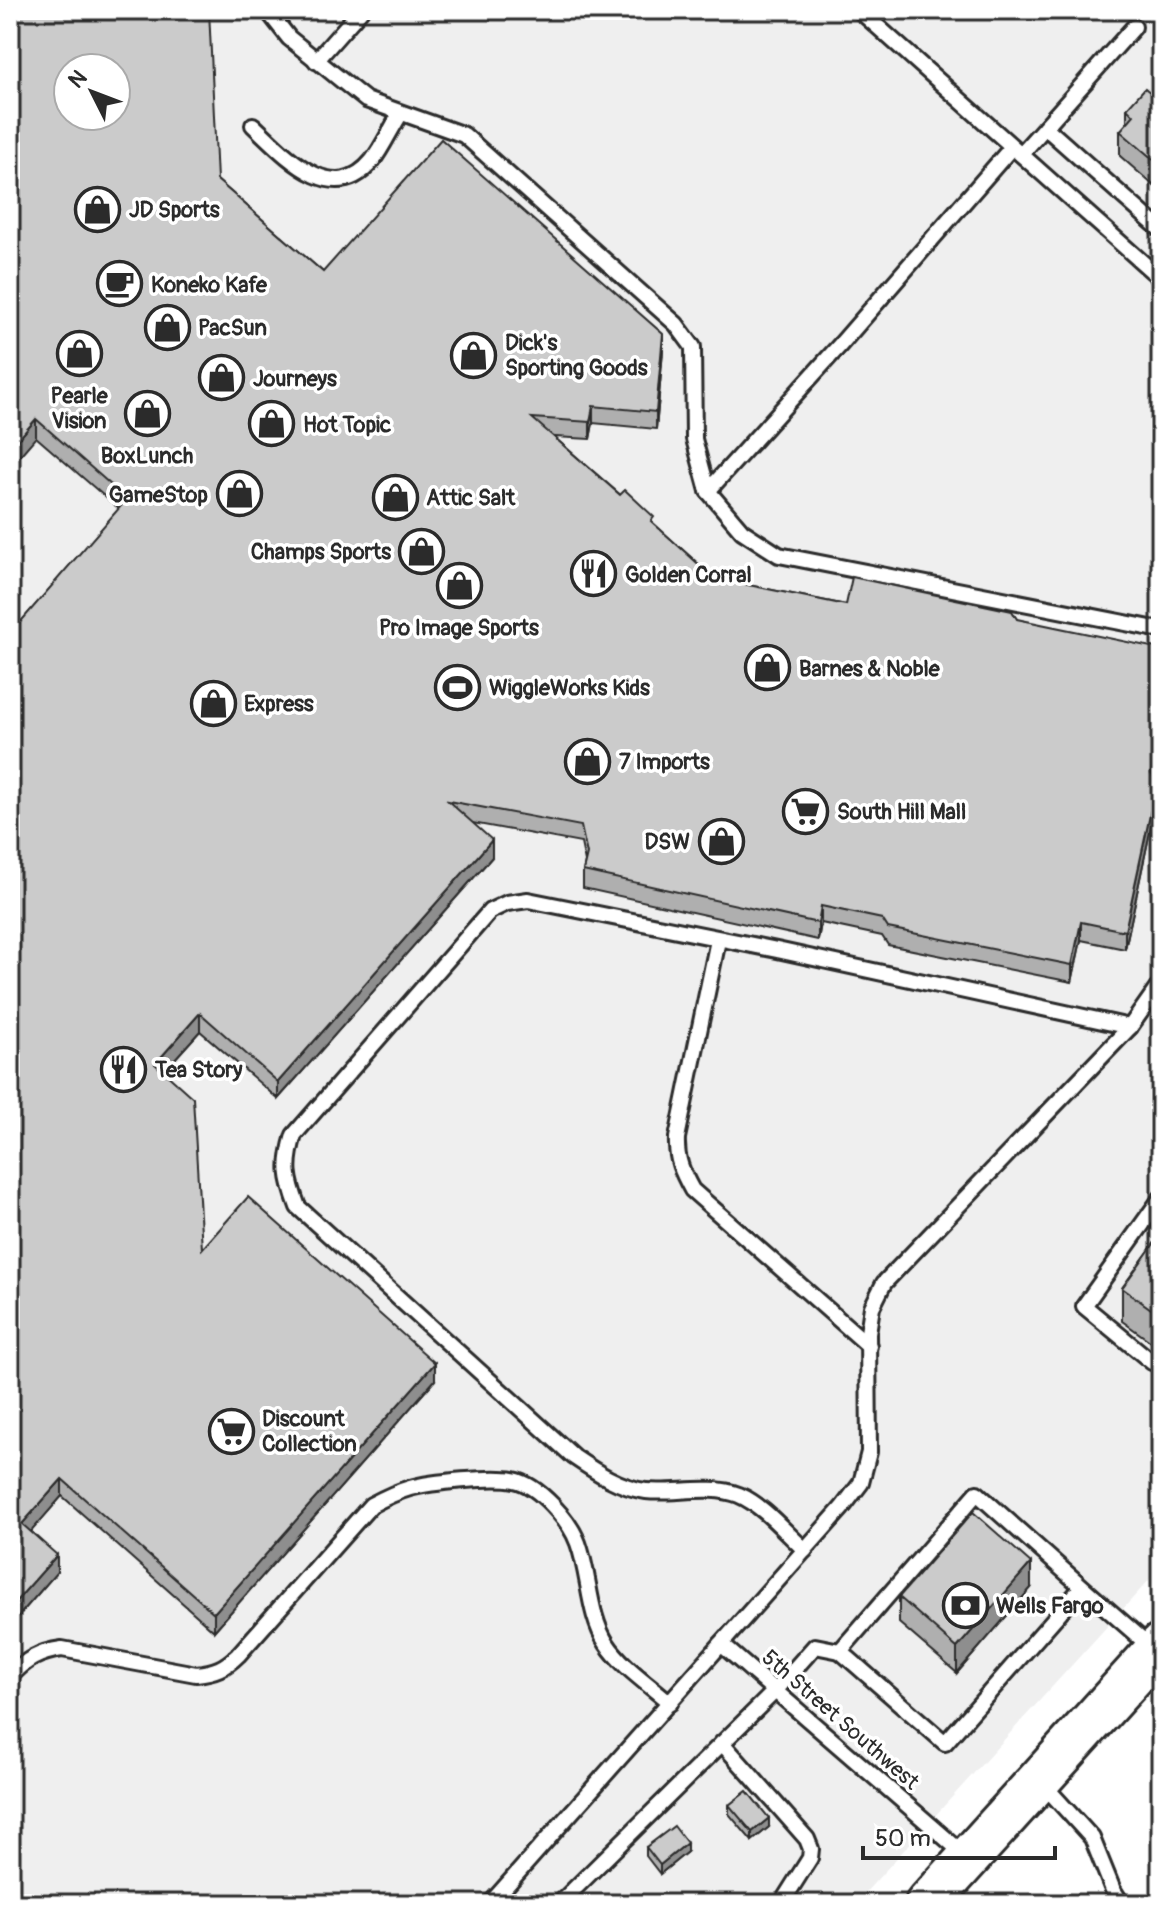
<svg xmlns="http://www.w3.org/2000/svg" width="1171" height="1914" viewBox="0 0 1171 1914" font-family="Pangolin,sans-serif">
<style>
.built{fill:#efefef;fill-rule:evenodd}
.lines{fill:none;stroke-linecap:round;stroke-linejoin:round}
.service-casing{stroke:#2b2b2b;stroke-width:20}
.secondary-casing{stroke:#2b2b2b;stroke-width:48}
.service{stroke:#fff;stroke-width:14}
.secondary{stroke:#fff;stroke-width:42}
.wall{fill:#afafaf;stroke:#2b2b2b;stroke-width:2}
.shaded-wall{fill:#8e8e8e;stroke:#2b2b2b;stroke-width:2}
.building{fill:#cbcbcb;stroke:#2b2b2b;stroke-width:2;fill-rule:evenodd}
.labels{text-anchor:middle;stroke-width:7;stroke-linejoin:round;paint-order:stroke}
.poi-label{font-size:22px;font-weight:bold;fill:#2b2b2b;stroke:#fff;text-anchor:start}
.street-label{font-size:22px;fill:#2b2b2b;stroke:#fff}
</style>
<rect width="100%" height="100%" fill="#fff"/>
<filter id="ink" filterUnits="userSpaceOnUse"><feTurbulence type="fractalNoise" baseFrequency=".0125" numOctaves="2"/><feDisplacementMap in="SourceGraphic" scale="16" xChannelSelector="R" yChannelSelector="G"/><feConvolveMatrix kernelMatrix="1 2 1 2 8 2 1 2 1" color-interpolation-filters="sRGB"/></filter>
<g filter="url(#ink)">
<path class="built" d="M10,10H1161V1567L855,1904H10ZM68,68H116V116H68Z"/>
<g class="lines">
<defs>
<g id="service">
<polyline points="267,10 289,38 366,100 464,135 676,324 693,347 694,439 708,491 742,531 779,555 1161,630"/>
<polyline points="859,10 1161,279"/>
<polyline points="316,61 361,10"/>
<path d="M253,125C284,154 332,209 372,161C383,147 391,128 401,113"/>
<polyline points="1045,127 1161,230"/>
<polyline points="1021,154 1134,27"/>
<polyline points="708,491 840,345 1012,147"/>
<path d="M718,940L677,1138C676,1159 682,1172 692,1190L869,1346"/>
<polyline points="1161,1198 1084,1306 1152,1362 1161,1365"/>
<path d="M805,1550C785,1532 763,1505 739,1495C710,1484 676,1494 646,1491C620,1488 596,1472 574,1457L298,1207C287,1178 285,1165 294,1135L490,911L507,903L528,900L777,950L1130,1027"/>
<path d="M1082,1587L945,1743L840,1651L977,1493C1035,1545 1093,1597 1152,1648"/>
<polyline points="721,1644 966,1856"/>
<path d="M10,1677C25,1660 39,1652 62,1649L196,1674C215,1672 225,1668 238,1655L371,1505C384,1498 396,1492 410,1488C431,1482 494,1476 514,1480C539,1485 570,1521 578,1543C590,1575 588,1615 607,1644C621,1666 650,1685 670,1703"/>
<polyline points="722,1743 807,1839 811,1849 810,1858 781,1904"/>
<polyline points="1042,1783 1092,1838 1113,1890 1122,1904"/>
<polyline points="490,1904 842,1508 861,1483 869,1452 868,1333 872,1307 884,1283 1130,1027 1161,983"/>
<polyline points="559,1904 775,1691 815,1646 840,1651"/>
</g>
<polyline id="secondary" points="927,1904 1161,1645"/>
</defs>
<use href="#service" class="service-casing"/>
<use href="#secondary" class="secondary-casing"/>
<use href="#service" class="service"/>
<use href="#secondary" class="secondary"/>
</g>
<g class="wall">
<polygon points="10,10 217,180 323,272 663,351 656,429 593,423 590,439 554,437 654,524 714,578 846,605 1017,619 1154,778 1157,799 1125,949 1081,940 1072,982 888,945 882,936 821,923 818,940 583,888 583,871 585,862 581,843 473,823 492,857 278,1099 200,1031 164,1071 202,1249 435,1380 214,1631 62,1496 30,1532 57,1572 10,1626 10,634 119,509 36,437"/>
<polygon points="1161,102 1161,192 1120,156 1120,131 1127,124 1127,108"/>
<polygon points="1161,1234 1161,1349 1122,1321 1122,1288"/>
<polygon points="1031,1588 957,1673 899,1623 899,1597"/>
<polygon points="729,1805 769,1827 752,1841 729,1814"/>
<polygon points="646,1847 687,1852 660,1874 646,1856"/>
</g>
<g class="shaded-wall">
<polygon points="663,334 663,351 656,429 656,412"/>
<polygon points="593,406 593,423 590,439 590,422"/>
<polygon points="36,419 36,437 10,467 10,449"/>
<polygon points="1161,727 1161,745 1151,791 1151,774"/>
<polygon points="1157,782 1157,799 1125,949 1125,931"/>
<polygon points="492,840 492,857 278,1099 278,1082"/>
<polygon points="821,906 821,923 818,940 818,923"/>
<polygon points="1081,922 1081,940 1072,982 1072,965"/>
<polygon points="200,1013 200,1031 155,1081 155,1064"/>
<polygon points="435,1363 435,1380 214,1631 214,1613"/>
<polygon points="62,1479 62,1496 22,1542 22,1524"/>
<polygon points="57,1555 57,1572 10,1626 10,1608"/>
<polygon points="1031,1563 1031,1588 957,1673 957,1648"/>
<polygon points="769,1818 769,1827 752,1841 752,1832"/>
<polygon points="687,1843 687,1852 660,1874 660,1865"/>
</g>
<g class="building">
<path d="M10,10H209L217,180L323,272L441,139L663,334L656,412L593,406L590,422L532,418L620,495L625,490L654,517L651,521L714,578L846,605L852,577L1012,611L1017,619L1161,649V727L1151,774L1157,782L1125,931L1081,922L1072,965L888,928L882,919L821,906L818,923L583,871L587,854L581,826L448,801L492,840L278,1082L200,1013L155,1064L193,1098L202,1249L248,1197L435,1363L214,1613L62,1479L22,1524L57,1555L10,1608V634L127,499L36,419L10,449ZM68,68H116V116H68Z"/>
<polygon points="1145,88 1161,102 1161,166 1120,131 1134,115 1127,108"/>
<polygon points="1161,1234 1161,1316 1122,1288"/>
<polygon points="973,1512 1031,1563 957,1648 899,1597"/>
<polygon points="747,1791 769,1818 752,1832 729,1805"/>
<polygon points="674,1826 687,1843 660,1865 646,1847"/>
</g>
</g>
<defs>
<symbol id="shop-ring" viewBox="-11 -11 22 22"><circle r="9.5" fill="#fff" stroke="#2b2b2b" stroke-width="1.5"/><path d="M-5-2.5h2.3a2.7 3.5 0 0 1 5.4 0H5L5.5 6h-11ZM-1.5-2.5h3a1.5 2.3 0 0 0-3 0Z" fill="#2b2b2b"/></symbol>
<symbol id="cafe-ring" viewBox="-11 -11 22 22"><circle r="9.5" fill="#fff" stroke="#2b2b2b" stroke-width="1.5"/><path d="M-5.5-4.5H6V0H3Q3 3.5 0 3.5H-2.5Q-5.5 3.5-5.5 0ZM3-3.2v2h1.7v-2ZM-6 4.5H4V6H-6Z" fill="#2b2b2b"/></symbol>
<symbol id="restaurant-ring" viewBox="-11 -11 22 22"><circle r="9.5" fill="#fff" stroke="#2b2b2b" stroke-width="1.5"/><path d="M-5-6h1v4h1v-4h1v4h1v-4h1v5L-1.5 .5V6h-2V.5L-5-1ZM5-6V6H3V1.5H1.5Q1.5-4 5-6Z" fill="#2b2b2b"/></symbol>
<symbol id="stadium-ring" viewBox="-11 -11 22 22"><circle r="9.5" fill="#fff" stroke="#2b2b2b" stroke-width="1.5"/><path d="M0-5a6.5 5 0 1 0 0 10a6.5 5 0 1 0 0-10ZM-3.5-1.8h7v3.6h-7Z" fill="#2b2b2b"/></symbol>
<symbol id="supermarket-ring" viewBox="-11 -11 22 22"><circle r="9.5" fill="#fff" stroke="#2b2b2b" stroke-width="1.5"/><path d="M-6-5.5h2.5l.6 2H6L4.5 2H-2.5L-4.4-4H-6ZM-1.5 3.2a1.3 1.3 0 1 0 .1 0ZM3 3.2a1.3 1.3 0 1 0 .1 0Z" fill="#2b2b2b"/></symbol>
<symbol id="bank-ring" viewBox="-11 -11 22 22"><circle r="9.5" fill="#fff" stroke="#2b2b2b" stroke-width="1.5"/><path d="M-6-4H6V4H-6ZM0-2.3a2.3 2.3 0 1 0 0 4.6a2.3 2.3 0 1 0 0-4.6Z" fill="#2b2b2b"/></symbol>
</defs>
<g fill-rule="evenodd">
<use href="#shop-ring" x="72" y="184" width="51" height="51"/>
<use href="#cafe-ring" x="94" y="258" width="51" height="51"/>
<use href="#shop-ring" x="142" y="302" width="51" height="51"/>
<use href="#shop-ring" x="54" y="328" width="51" height="51"/>
<use href="#shop-ring" x="448" y="330" width="51" height="51"/>
<use href="#shop-ring" x="196" y="352" width="51" height="51"/>
<use href="#shop-ring" x="122" y="388" width="51" height="51"/>
<use href="#shop-ring" x="246" y="398" width="51" height="51"/>
<use href="#shop-ring" x="214" y="468" width="51" height="51"/>
<use href="#shop-ring" x="370" y="472" width="51" height="51"/>
<use href="#shop-ring" x="396" y="526" width="51" height="51"/>
<use href="#restaurant-ring" x="568" y="548" width="51" height="51"/>
<use href="#shop-ring" x="434" y="560" width="51" height="51"/>
<use href="#shop-ring" x="742" y="642" width="51" height="51"/>
<use href="#stadium-ring" x="432" y="662" width="51" height="51"/>
<use href="#shop-ring" x="188" y="678" width="51" height="51"/>
<use href="#shop-ring" x="562" y="736" width="51" height="51"/>
<use href="#supermarket-ring" x="780" y="786" width="51" height="51"/>
<use href="#shop-ring" x="696" y="816" width="51" height="51"/>
<use href="#restaurant-ring" x="98" y="1044" width="51" height="51"/>
<use href="#supermarket-ring" x="206" y="1406" width="51" height="51"/>
<use href="#bank-ring" x="940" y="1580" width="51" height="51"/>
</g>
<g class="labels">
<g class="poi-label">
<text x="129" y="217">JD Sports</text>
<text x="151" y="292">Koneko Kafe</text>
<text x="198" y="335">PacSun</text>
<text x="505" y="350">Dick's<tspan x="505" dy="25">Sporting Goods</tspan></text>
<text x="253" y="386">Journeys</text>
<text x="79" y="403" text-anchor="middle">Pearle<tspan x="79" dy="25">Vision</tspan></text>
<text x="303" y="432">Hot Topic</text>
<text x="147" y="463" text-anchor="middle">BoxLunch</text>
<text x="208" y="502" text-anchor="end">GameStop</text>
<text x="426" y="505">Attic Salt</text>
<text x="391" y="559" text-anchor="end">Champs Sports</text>
<text x="625" y="582">Golden Corral</text>
<text x="459" y="635" text-anchor="middle">Pro Image Sports</text>
<text x="799" y="676">Barnes &amp; Noble</text>
<text x="489" y="695">WiggleWorks Kids</text>
<text x="244" y="711">Express</text>
<text x="619" y="769">7 Imports</text>
<text x="837" y="819">South Hill Mall</text>
<text x="690" y="849" text-anchor="end">DSW</text>
<text x="155" y="1077">Tea Story</text>
<text x="262" y="1426">Discount<tspan x="262" dy="25">Collection</tspan></text>
<text x="996" y="1613">Wells Fargo</text>
</g>
<g class="street-label">
<text transform="translate(841 1719) rotate(41)" y="8">5th Street Southwest</text>
</g>
</g>
<rect width="1171" height="1914" fill="none" stroke="#fff" stroke-width="40"/>
<rect x="20" y="20" width="1131" height="1874" fill="none" stroke="#2b2b2b" stroke-width="3" filter="url(#ink)"/>
<g transform="translate(92 92) rotate(312)"><circle r="38" fill="#ffffff" stroke="#aaaaaa" stroke-width="2"/>
<path d="M0-6L14 30L0 20L-14 30Z" fill="#2b2b2b"/>
<text y="-12" font-size="22" font-weight="bold" text-anchor="middle" fill="#2b2b2b">N</text>
</g>
<path d="M863 1846v12h192v-12" fill="none" stroke="#2b2b2b" stroke-width="4"/>
<text x="875" y="1846" font-size="24" fill="#2b2b2b" stroke="#ffffff" stroke-width="6" paint-order="stroke">50 m</text>
</svg>
